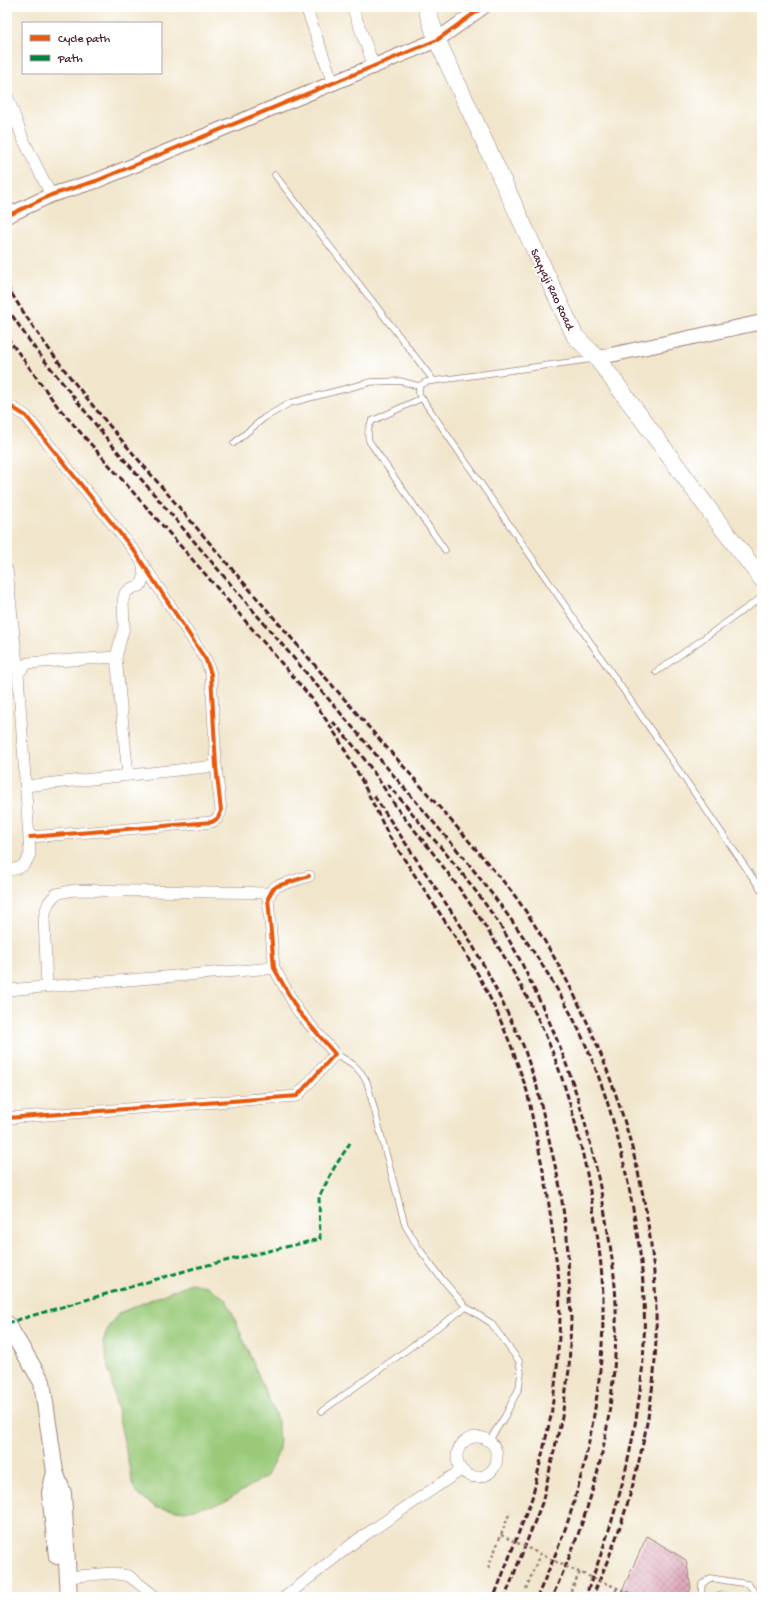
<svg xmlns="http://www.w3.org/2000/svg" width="769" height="1604" viewBox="0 0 769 1604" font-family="'Gochi Hand',sans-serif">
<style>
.pitch{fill:#9aca79;stroke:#727452}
.building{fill:url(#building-cross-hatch)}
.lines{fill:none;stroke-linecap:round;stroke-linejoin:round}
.service-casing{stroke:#9e827c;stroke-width:7}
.minor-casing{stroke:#9e827c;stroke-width:12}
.tertiary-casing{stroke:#9e827c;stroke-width:16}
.secondary-casing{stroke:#9e827c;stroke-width:18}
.primary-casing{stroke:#9e827c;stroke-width:18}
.path{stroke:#9e827c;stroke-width:2.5;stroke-dasharray:3 3;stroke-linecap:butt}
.service{stroke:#fff;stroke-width:5.5}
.minor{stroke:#fff;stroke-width:11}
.tertiary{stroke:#fff;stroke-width:14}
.secondary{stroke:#fff;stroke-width:16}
.primary{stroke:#fff;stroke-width:17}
.rail{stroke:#4a1f2b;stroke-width:3;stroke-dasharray:6 3;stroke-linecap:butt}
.path-bridge{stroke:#9e827c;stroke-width:2.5;stroke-dasharray:3 3;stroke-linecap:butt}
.quiet{stroke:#00873e;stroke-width:3;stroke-dasharray:6 3;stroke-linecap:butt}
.cycleway-casing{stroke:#fff;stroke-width:6}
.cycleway{stroke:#e8590c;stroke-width:4}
.labels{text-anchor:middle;stroke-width:3.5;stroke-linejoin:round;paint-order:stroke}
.street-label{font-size:12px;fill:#4a1f2b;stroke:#fff}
</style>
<defs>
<pattern id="building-cross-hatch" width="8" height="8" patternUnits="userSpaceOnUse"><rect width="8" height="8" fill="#dea7ba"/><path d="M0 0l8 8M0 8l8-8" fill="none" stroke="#b68797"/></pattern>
</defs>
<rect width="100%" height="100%" fill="#fff"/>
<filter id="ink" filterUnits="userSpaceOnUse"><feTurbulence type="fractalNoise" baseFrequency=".025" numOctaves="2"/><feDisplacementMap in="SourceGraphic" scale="8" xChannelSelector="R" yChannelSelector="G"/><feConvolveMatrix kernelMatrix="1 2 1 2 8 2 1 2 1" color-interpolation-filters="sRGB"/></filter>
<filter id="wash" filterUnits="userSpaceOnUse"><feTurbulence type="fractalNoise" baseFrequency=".012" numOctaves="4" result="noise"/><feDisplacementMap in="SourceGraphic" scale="16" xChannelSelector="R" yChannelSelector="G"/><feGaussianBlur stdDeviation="0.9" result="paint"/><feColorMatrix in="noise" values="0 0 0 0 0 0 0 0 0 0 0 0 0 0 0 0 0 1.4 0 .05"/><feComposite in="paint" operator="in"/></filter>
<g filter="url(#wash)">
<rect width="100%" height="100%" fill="#f1e6cc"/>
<polygon class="pitch" points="191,1283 207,1286 226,1299 278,1421 279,1451 267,1476 222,1503 185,1511 157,1508 137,1494 133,1485 103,1342 108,1327 119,1313"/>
<g id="blocks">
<polygon class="building" points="647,1536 686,1560 691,1588 687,1597 619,1597"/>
</g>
</g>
<g filter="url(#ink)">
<use href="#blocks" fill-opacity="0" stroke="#9e827c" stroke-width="1"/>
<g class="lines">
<defs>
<g id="service">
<polyline points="275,175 434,381"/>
<polyline points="419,386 419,394 762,891"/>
<path d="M422,398L372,421C368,428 367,433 369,441L445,550"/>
<polyline points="234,443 264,418 290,403 371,382 400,381 419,386 426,382 593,359"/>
<polyline points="656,672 762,597"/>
<path d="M335,1054C351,1062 358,1066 367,1082L405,1225L418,1247L437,1273L466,1307L491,1323L519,1361L521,1372L519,1388L505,1416L489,1441"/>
<polyline points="322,1411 466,1307"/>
<polyline points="701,1597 702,1584 710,1578 748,1584 759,1597"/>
<polyline points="716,1597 722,1595 729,1597"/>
</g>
<g id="minor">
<polyline points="306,7 333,83"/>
<polyline points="352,7 374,66"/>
<polyline points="7,95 23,139 51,195"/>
<polyline points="7,404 26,416 135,552 206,660 211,674 216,766 221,811 218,818 212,822 30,837"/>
<polyline points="7,570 18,673"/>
<polyline points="128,775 116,657 124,627 123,600 125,593 132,588 140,586 144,579 143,564"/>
<polyline points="25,786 216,766"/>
<path d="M7,870C20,869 25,867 30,854L18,673L28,663L116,657"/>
<polyline points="47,987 44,918 46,910 49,902 56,894 74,890 270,893"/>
<polyline points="7,990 274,968"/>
<polyline points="7,1118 297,1096 335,1054 298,1011 274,968 268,898 273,889 277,886 309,876"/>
<circle cx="477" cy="1457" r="20"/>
<polyline points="68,1577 112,1573 129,1576 156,1597"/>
<polyline points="285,1597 356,1541 461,1470"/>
</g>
<g id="tertiary">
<polyline points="7,216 51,195 96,181 437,40 483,7"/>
<polyline points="597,358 762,322"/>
</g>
<g id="secondary">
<polyline points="7,1324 42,1382 55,1472 63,1493 69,1597"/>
<polyline points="55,1472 50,1493 57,1556"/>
</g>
<polyline id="primary" points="426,7 437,40 575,336 597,358 721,526 762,579"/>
</defs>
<use href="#service" class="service-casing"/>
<use href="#minor" class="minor-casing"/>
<use href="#tertiary" class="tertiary-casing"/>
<use href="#secondary" class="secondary-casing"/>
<use href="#primary" class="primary-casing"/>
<g class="path">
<polyline points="488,1568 510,1512"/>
<polyline points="526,1589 540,1554"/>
<polyline points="568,1597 580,1572"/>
<polyline points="613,1597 617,1588"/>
<polyline points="634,1597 635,1595"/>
</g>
<use href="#service" class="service"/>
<use href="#minor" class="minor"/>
<use href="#tertiary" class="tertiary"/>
<use href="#secondary" class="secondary"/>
<use href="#primary" class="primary"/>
<g class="rail">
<path d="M7,286C53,363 114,431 172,499C249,589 326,679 404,767C431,798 459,829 485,860C495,872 506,884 515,896C610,1029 671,1219 653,1383C644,1457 623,1529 592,1597"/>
<path d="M7,308L33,346L112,445L464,858C505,910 545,963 575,1022C598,1068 614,1118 625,1169C633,1206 640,1244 643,1283C651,1388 624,1499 585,1597"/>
<polyline points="7,337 58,407 206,575 313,700 338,738 359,775 389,836 456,938 479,976 497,1012 512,1048 527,1091 547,1190 559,1281 560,1319 557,1369 551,1416 532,1498 494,1597"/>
<path d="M333,722C346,737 359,751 370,767C381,782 390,799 402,815C415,831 429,847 441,864C474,907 504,953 529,1001C558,1055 575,1115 587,1174C595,1220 604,1267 603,1313C603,1380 589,1457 568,1521C559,1547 548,1572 537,1597"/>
<path d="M387,784C402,800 416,818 430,835C456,865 481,896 503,930C513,946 522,963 530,981C566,1051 589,1125 603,1203C609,1237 615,1271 616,1305C617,1347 613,1391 606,1433C596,1489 576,1545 552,1597"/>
<polyline points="374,796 465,932 487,971 523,1045 537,1087 560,1187 567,1237 571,1318 569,1370 562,1417 542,1503 505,1597"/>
</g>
<polyline class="path-bridge" points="501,1535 569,1568 639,1597"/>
<polyline class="quiet" points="7,1323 195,1268 320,1239 319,1197 334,1168 350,1143"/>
<defs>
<g id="cycleway">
<polyline points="7,216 51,195 96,181 437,40 483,7"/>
<polyline points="7,404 26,416 135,552 206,660 211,674 216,766 221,811 218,818 212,822 30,837"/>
<polyline points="7,1118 297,1096 335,1054 298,1011 274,968 268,898 273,889 277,886 309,876"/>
</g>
</defs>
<use href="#cycleway" class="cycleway-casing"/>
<use href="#cycleway" class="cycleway"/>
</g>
</g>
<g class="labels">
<g class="street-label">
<text transform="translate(553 289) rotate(65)" y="4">Sayyaji Rao Road</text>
</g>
</g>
<rect width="769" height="1604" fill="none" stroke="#fff" stroke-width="24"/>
<rect x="22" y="22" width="140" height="52" fill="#ffffff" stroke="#b7a5aa"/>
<rect x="30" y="35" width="20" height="6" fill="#e8590c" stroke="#b7a5aa"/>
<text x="58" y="42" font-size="12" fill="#4a1f2b">Cycle path</text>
<rect x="30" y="55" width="20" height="6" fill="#00873e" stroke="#b7a5aa"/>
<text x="58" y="62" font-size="12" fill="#4a1f2b">Path</text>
</svg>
